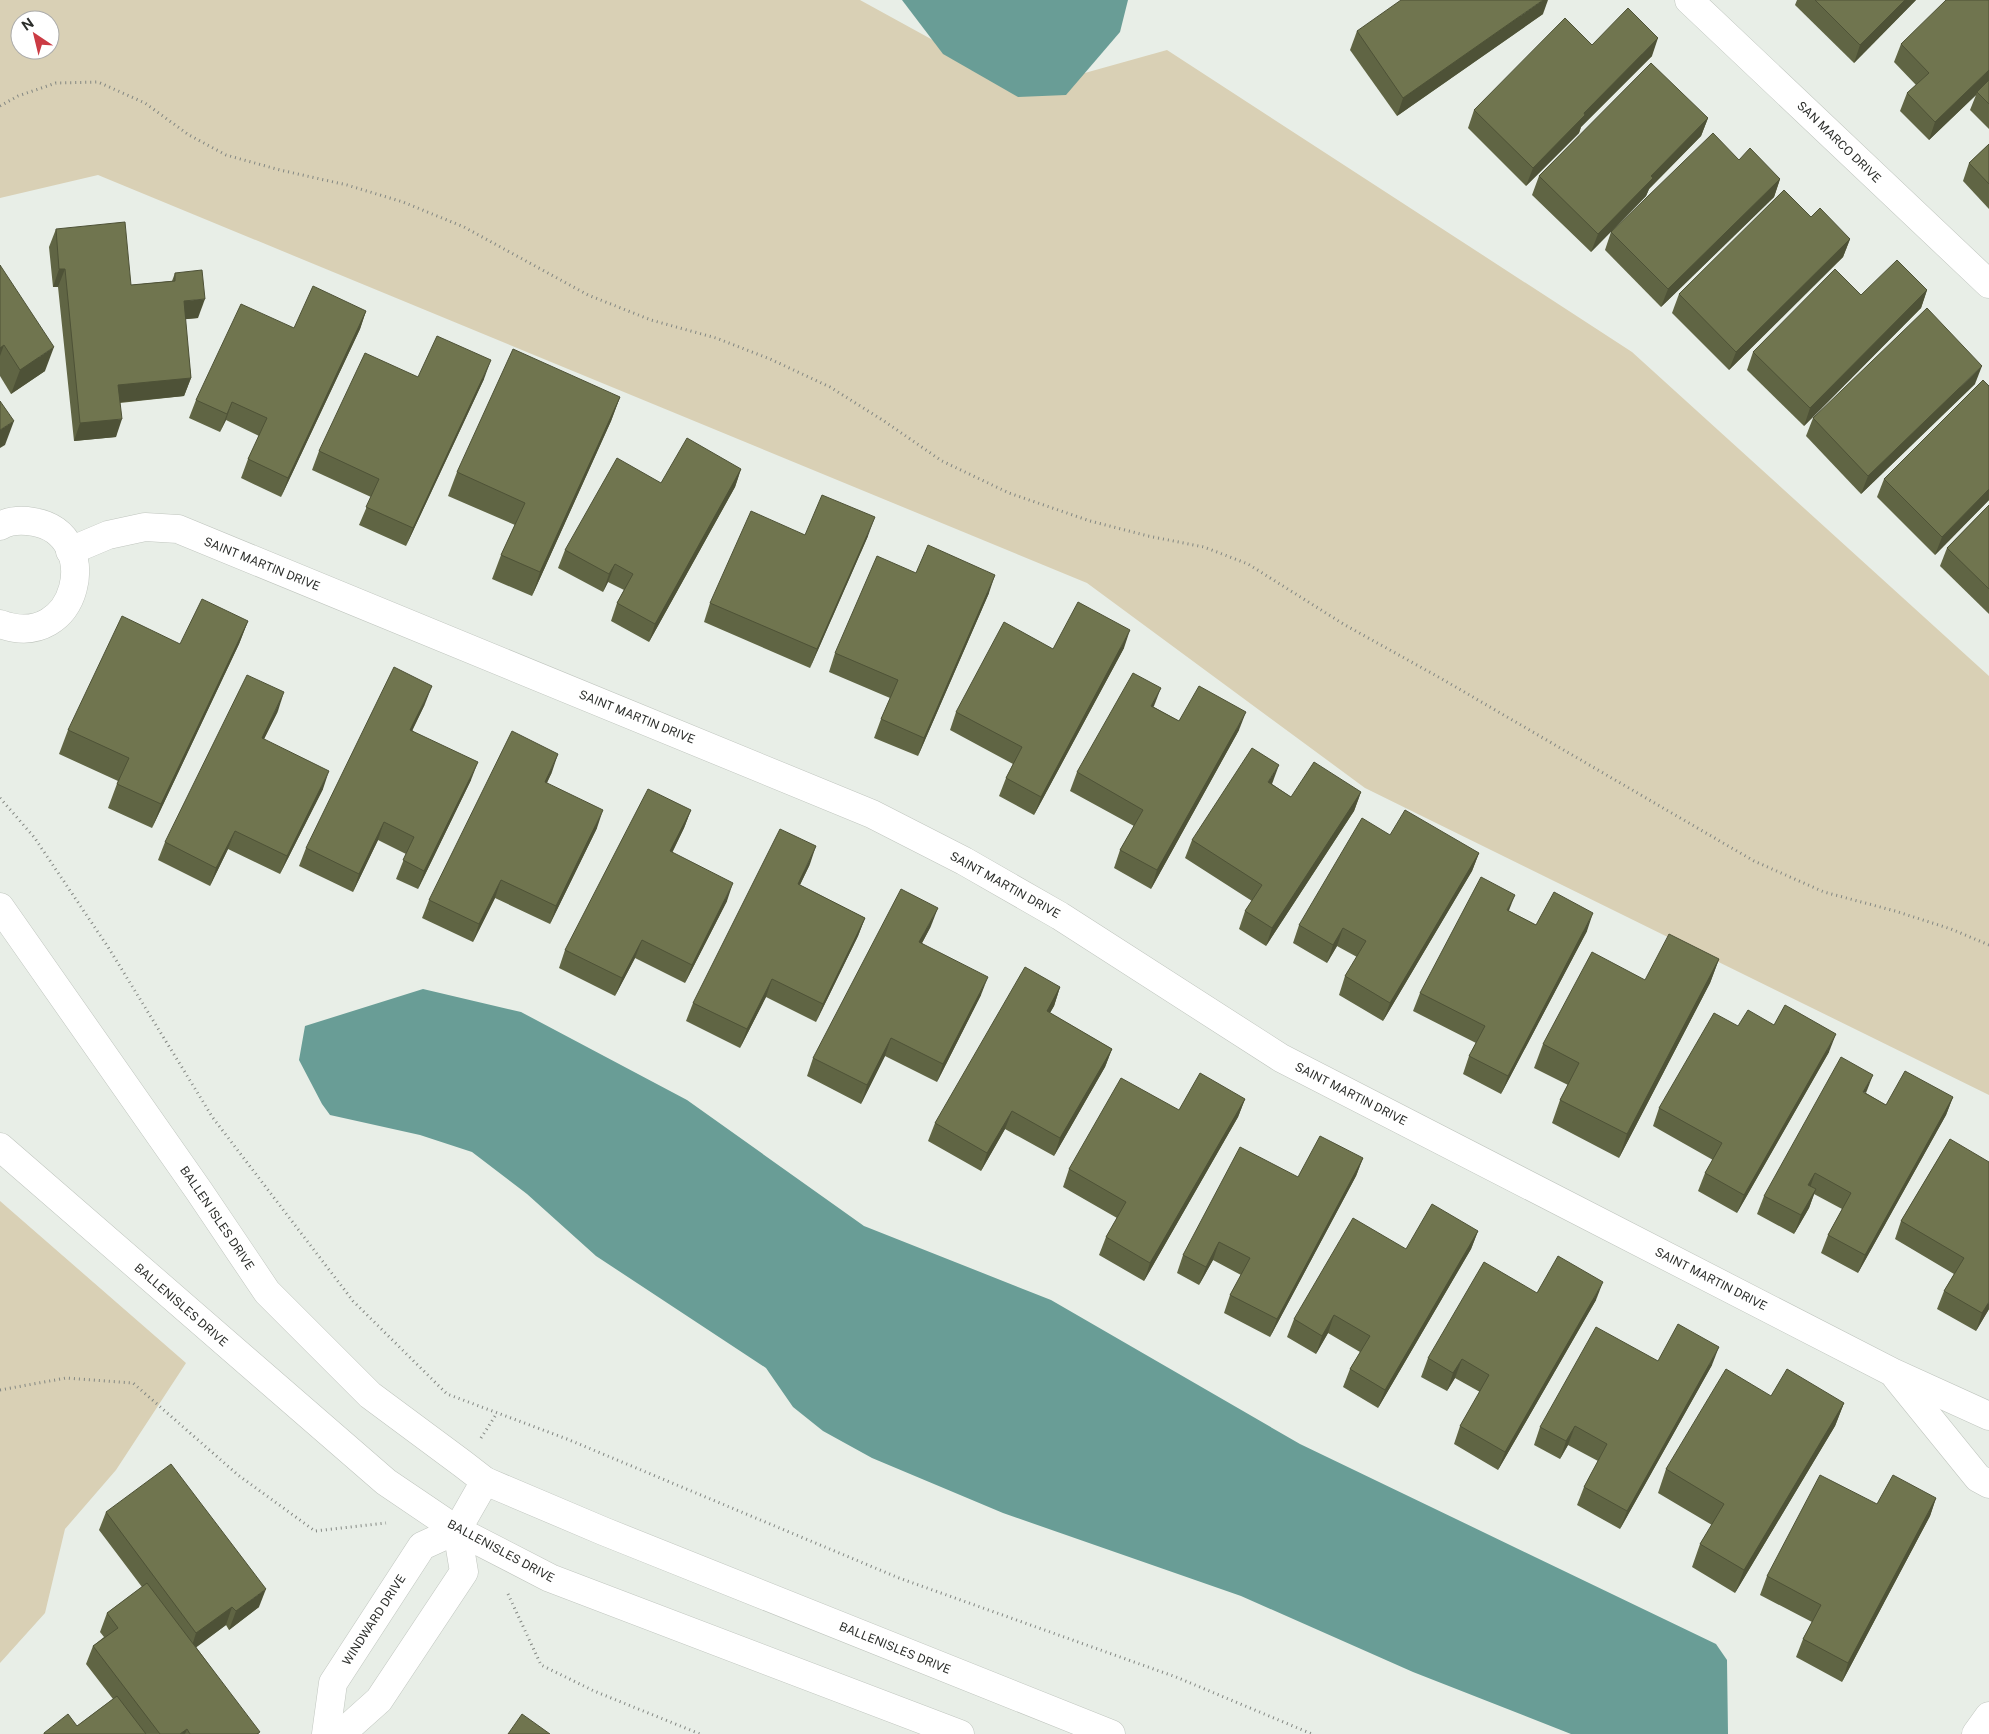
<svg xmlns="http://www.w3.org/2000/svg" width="1989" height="1734" viewBox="0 0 1989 1734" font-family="'Public Sans',sans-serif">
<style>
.green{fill:#d9d0b5;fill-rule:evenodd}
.water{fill:#699d96}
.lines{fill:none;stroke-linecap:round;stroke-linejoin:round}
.minor-casing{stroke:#c0c6bf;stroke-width:29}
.path{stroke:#838782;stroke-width:3;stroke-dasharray:1 4;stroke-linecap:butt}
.minor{stroke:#fff;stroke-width:28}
.wall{fill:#606544}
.shaded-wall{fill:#4e5237}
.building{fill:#70754f;stroke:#4e5237}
.labels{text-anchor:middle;stroke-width:5;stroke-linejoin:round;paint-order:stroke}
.street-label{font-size:12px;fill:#2c2e2b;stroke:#fff}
</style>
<rect width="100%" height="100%" fill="#e8eee7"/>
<g class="green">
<path d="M0,0H860L1024,90L1167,50L1632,352L1989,676V1095L1365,788L1087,583L98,175L0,198ZM20,20H50V50H20Z"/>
<polygon points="0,1201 186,1363 116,1470 65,1529 45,1613 0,1663"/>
</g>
<g class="water">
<polygon points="902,0 1128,0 1120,32 1066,95 1018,97 943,54"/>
<polygon points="423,989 521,1012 687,1100 864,1226 1051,1300 1300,1444 1716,1644 1727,1660 1728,1734 1571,1734 1413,1672 1241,1596 1003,1513 872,1458 823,1431 793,1407 766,1368 596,1256 527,1194 472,1152 420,1135 330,1115 322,1104 299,1060 305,1026"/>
</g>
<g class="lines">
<defs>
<g id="minor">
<polyline points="1689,0 1989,284"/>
<path d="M0,526C10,520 22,520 34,522C104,534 79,653 0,624"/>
<polyline points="70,551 108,535 145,527 178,529 872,814 964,861 1060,916 1281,1058 1892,1372 1989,1416"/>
<polyline points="0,907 199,1191 267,1292 370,1395 463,1464 485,1481 603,1531 1111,1734"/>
<polyline points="0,1147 386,1482 457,1530 550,1578 960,1734"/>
<polyline points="1896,1377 1978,1478 1989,1484"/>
<polyline points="326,1734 333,1683 422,1546 457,1530 485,1481"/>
<polyline points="341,1734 379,1700 464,1572 457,1530"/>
<polyline points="1976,1734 1989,1716"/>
</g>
</defs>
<use href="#minor" class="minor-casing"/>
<g class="path">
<polyline points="0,106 18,96 56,83 98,82 145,103 189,135 226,155 280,170 347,185 403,202 464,227 588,295 651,320 716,338 770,359 830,387 884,421 942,461 1009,493 1090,521 1148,536 1204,547 1248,564 1345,625 1442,679 1754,861 1824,892 1895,911 1951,929 1989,945"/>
<polyline points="0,798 34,837 108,947 213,1118 353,1301 447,1394 567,1439 899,1578 1176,1677 1312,1734"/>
<polyline points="0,1390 66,1378 133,1383 238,1475 315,1531 386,1523"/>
<polyline points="481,1438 497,1413"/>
<polyline points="508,1594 541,1665 594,1691 700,1734"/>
</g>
<use href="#minor" class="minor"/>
</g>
<g class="wall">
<polygon points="1797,0 1916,0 1854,63 1795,5"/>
<polygon points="1989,0 1989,129 1970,110 1976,95 1929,140 1900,111 1907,93 1916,85 1894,62 1901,44"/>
<polygon points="1543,14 1397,116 1350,50 1357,31"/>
<polygon points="1592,45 1652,56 1581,127 1579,133 1526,186 1468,128 1474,110"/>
<polygon points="1708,118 1701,136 1649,189 1646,196 1591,252 1532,195 1539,176"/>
<polygon points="1989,144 1989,209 1963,181 1969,163"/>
<polygon points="1739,160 1780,179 1774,197 1661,307 1605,250 1611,232"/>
<polygon points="56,229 131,285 172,281 175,273 198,318 185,319 191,378 184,396 120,403 116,437 74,441 58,287 53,287 49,247"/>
<polygon points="1850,239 1843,257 1729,370 1672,313 1679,294"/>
<polygon points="0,265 45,371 11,394 0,376"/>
<polygon points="1927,290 1921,308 1804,426 1747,370 1753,352 1861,295"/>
<polygon points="366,311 360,329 281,497 241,478 248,459 259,436 226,420 220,432 189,418 196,400 294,328"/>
<polygon points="418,377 484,379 406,546 359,525 371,497 312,470 319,451"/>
<polygon points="1975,384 1861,494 1806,436 1813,418"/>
<polygon points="1989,386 1989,500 1935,555 1877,497 1884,479"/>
<polygon points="620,397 611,421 532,596 492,579 501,555 515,525 448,496 457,472"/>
<polygon points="741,469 735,487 649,642 611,621 617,603 624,590 608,582 603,592 558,568 565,550 661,483"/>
<polygon points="1989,505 1989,614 1940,566 1947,548"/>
<polygon points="805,535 868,536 810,668 704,622 710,603"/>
<polygon points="916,573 989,593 918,756 874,738 881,719 890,698 829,672 835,653"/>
<polygon points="248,621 239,644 152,828 108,808 118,781 59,754 68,730 180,644"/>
<polygon points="1124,648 1034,815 999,796 1006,778 1013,764 950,730 956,712 1053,649"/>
<polygon points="425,704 412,730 471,780 418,889 396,879 406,854 378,840 353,892 299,866 306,848"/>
<polygon points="1154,707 1179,721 1239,730 1151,889 1114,868 1120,850 1134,826 1070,791 1077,772"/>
<polygon points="278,711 264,739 323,789 280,874 228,849 210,886 158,860 165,842"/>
<polygon points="552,772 547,783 597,828 550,924 495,898 473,942 422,918 429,900"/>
<polygon points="1272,784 1291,797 1361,792 1354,811 1266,946 1239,929 1245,911 1252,901 1185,858 1192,840"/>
<polygon points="691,810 684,828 672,852 727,901 685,983 635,958 615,996 559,968 565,950"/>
<polygon points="1390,835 1479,853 1472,871 1383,1021 1339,995 1345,976 1357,957 1337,946 1327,963 1293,943 1299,925"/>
<polygon points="810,864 800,885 865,918 858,936 816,1022 766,997 740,1048 686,1021 693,1003"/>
<polygon points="1509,911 1536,925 1587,931 1501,1094 1463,1074 1469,1056 1476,1043 1413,1011 1420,993"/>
<polygon points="931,926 922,943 981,995 937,1082 885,1056 861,1104 807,1076 813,1058"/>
<polygon points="1719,959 1710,983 1619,1158 1552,1123 1560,1100 1568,1085 1534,1068 1543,1044 1645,980"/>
<polygon points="1060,987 1054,1006 1050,1013 1112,1049 1105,1067 1054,1156 1005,1129 981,1171 928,1141 935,1123"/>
<polygon points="1774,1025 1829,1052 1737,1213 1698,1191 1705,1173 1713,1160 1653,1126 1659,1108 1738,1026"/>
<polygon points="1866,1093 1886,1105 1953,1097 1946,1115 1858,1273 1821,1253 1828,1235 1842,1209 1814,1194 1809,1208 1794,1234 1757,1214 1764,1196"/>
<polygon points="1245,1099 1238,1117 1144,1281 1099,1255 1106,1237 1117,1218 1063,1187 1069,1169 1179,1110"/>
<polygon points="1950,1139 1989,1309 1976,1331 1937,1309 1944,1291 1954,1274 1895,1239 1901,1221"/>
<polygon points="1363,1158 1356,1176 1270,1337 1224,1313 1230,1295 1241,1275 1213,1260 1199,1285 1177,1273 1183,1255 1298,1177"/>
<polygon points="1478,1231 1471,1249 1378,1408 1343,1387 1350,1369 1360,1352 1328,1333 1316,1354 1287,1337 1294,1319 1406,1249"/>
<polygon points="1537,1293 1596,1300 1498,1470 1454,1444 1460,1426 1480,1392 1455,1378 1447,1391 1421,1377 1428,1358"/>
<polygon points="1658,1361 1712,1365 1620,1529 1577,1505 1584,1487 1598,1461 1568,1445 1560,1459 1534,1445 1540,1427"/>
<polygon points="1771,1396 1844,1403 1835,1426 1735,1593 1692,1567 1700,1544 1712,1525 1658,1493 1666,1469"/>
<polygon points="1936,1498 1930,1516 1842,1682 1796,1657 1803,1639 1812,1622 1760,1595 1767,1576 1877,1504"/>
<polygon points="106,1512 259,1607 229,1630 226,1625 196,1647 259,1734 43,1734 44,1733 77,1726 113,1699 86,1664 93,1646 104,1637 100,1632 107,1613 142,1587 99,1530"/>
</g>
<g class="shaded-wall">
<polygon points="1543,0 1548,0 1543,14 1397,116 1403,98"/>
<polygon points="1905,0 1916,0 1854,63 1860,45"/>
<polygon points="1658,38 1652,56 1581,127 1579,133 1526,186 1533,168 1584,113"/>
<polygon points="1989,70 1989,82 1977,92 1976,95 1929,140 1935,122"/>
<polygon points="1708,118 1701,136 1649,189 1646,196 1591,252 1598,234 1651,176"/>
<polygon points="1780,179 1774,197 1661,307 1668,289"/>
<polygon points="1850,239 1843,257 1729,370 1736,352"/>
<polygon points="59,269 65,269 58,287 53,287"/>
<polygon points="1927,290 1921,308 1804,426 1810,408"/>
<polygon points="205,299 198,318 177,320 184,301"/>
<polygon points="366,311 360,329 281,497 288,478"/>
<polygon points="4,345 0,356 0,348"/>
<polygon points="54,347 45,371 11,394 20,370"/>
<polygon points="491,360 484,379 406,546 413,528"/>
<polygon points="1982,366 1975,384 1861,494 1868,476"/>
<polygon points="191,378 184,396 112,403 118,385"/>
<polygon points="620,397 611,421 532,596 540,572"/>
<polygon points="232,402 226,420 220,432 227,414"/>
<polygon points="122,419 116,437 74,441 80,423"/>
<polygon points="14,421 5,445 0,448 0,430"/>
<polygon points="741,469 735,487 649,642 655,624"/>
<polygon points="1989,489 1989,500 1935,555 1942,537"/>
<polygon points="875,517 868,536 810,668 817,649"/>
<polygon points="615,564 608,582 603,592 609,574"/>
<polygon points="995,575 989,593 918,756 924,738"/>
<polygon points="248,621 239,644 152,828 161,804"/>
<polygon points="1130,630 1124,648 1034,815 1041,797"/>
<polygon points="432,686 425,704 404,748 410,730"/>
<polygon points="1161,688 1154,706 1144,724 1151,706"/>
<polygon points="284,692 278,711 255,757 262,738"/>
<polygon points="1246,712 1239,730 1151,889 1157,870"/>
<polygon points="558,754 552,772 538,800 545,782"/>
<polygon points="478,762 471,780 418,889 424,871"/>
<polygon points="1279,765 1272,784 1262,800 1268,782"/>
<polygon points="329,771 323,789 280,874 287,856"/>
<polygon points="1361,792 1354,811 1266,946 1272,928"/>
<polygon points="603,810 597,828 550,924 556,906"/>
<polygon points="691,810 684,828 664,870 670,851"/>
<polygon points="384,822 378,840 353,892 359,874"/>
<polygon points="235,831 228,849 210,886 216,868"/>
<polygon points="816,846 810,864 791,903 798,884"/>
<polygon points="1479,853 1472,871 1383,1021 1390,1003"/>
<polygon points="501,880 495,898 473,942 479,924"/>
<polygon points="733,883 727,901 685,983 692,965"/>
<polygon points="1515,895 1508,913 1507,910"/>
<polygon points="938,908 931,926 913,960 919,942"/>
<polygon points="1593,913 1587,931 1501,1094 1508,1076"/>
<polygon points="865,918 858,936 816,1022 823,1004"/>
<polygon points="1343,928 1337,946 1327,963 1333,945"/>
<polygon points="642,940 635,958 615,996 622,978"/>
<polygon points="1719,959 1710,983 1619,1158 1627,1134"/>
<polygon points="988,977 981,995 937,1082 943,1064"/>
<polygon points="772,979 766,997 740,1048 747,1029"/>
<polygon points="1060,987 1054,1006 1040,1029 1047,1011"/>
<polygon points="1836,1034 1829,1052 1737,1213 1744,1195"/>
<polygon points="891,1038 885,1056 861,1104 867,1085"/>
<polygon points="1112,1049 1105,1067 1054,1156 1060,1138"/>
<polygon points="1873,1075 1866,1093 1863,1092"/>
<polygon points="1953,1097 1946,1115 1858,1273 1865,1255"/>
<polygon points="1245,1099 1238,1117 1144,1281 1150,1263"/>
<polygon points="1012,1111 1005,1129 981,1171 987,1153"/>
<polygon points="1363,1158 1356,1176 1270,1337 1277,1319"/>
<polygon points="1815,1173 1809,1191 1808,1185"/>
<polygon points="1816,1189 1809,1208 1794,1234 1801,1215"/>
<polygon points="1478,1231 1471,1249 1378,1408 1385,1390"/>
<polygon points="1219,1242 1213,1260 1199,1285 1206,1267"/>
<polygon points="1603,1282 1596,1300 1498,1470 1505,1452"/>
<polygon points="1989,1302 1989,1309 1976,1331 1982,1313"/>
<polygon points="1334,1315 1328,1333 1316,1354 1322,1336"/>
<polygon points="1719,1347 1712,1365 1620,1529 1627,1511"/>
<polygon points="1462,1359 1455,1378 1447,1391 1453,1373"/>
<polygon points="1844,1403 1835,1426 1735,1593 1744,1570"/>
<polygon points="1575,1426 1568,1445 1560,1459 1566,1441"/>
<polygon points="1936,1498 1930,1516 1842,1682 1848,1663"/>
<polygon points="266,1589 259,1607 229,1630 236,1611"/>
<polygon points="232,1607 226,1625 190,1652 196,1633"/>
<polygon points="187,1729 185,1734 180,1734"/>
</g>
<g class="building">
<polygon points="1401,0 1543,0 1403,98 1357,31"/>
<polygon points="1815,0 1905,0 1860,45"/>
<polygon points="1946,0 1989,0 1989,70 1935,122 1907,93 1929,73 1901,44"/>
<polygon points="1628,8 1658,38 1584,113 1585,115 1533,168 1474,110 1565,18 1592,45"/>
<polygon points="1651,63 1708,118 1651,176 1653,178 1598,234 1539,176"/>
<polygon points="1989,80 1989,104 1977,92"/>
<polygon points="1713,133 1739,160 1750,148 1780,179 1668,289 1611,232"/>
<polygon points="1989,144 1989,184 1969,163"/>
<polygon points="1784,190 1811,217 1820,208 1850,239 1736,352 1679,294"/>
<polygon points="125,222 131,285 175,281 175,273 202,270 205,299 184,301 191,378 118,385 122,419 80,423 65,269 59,269 56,229"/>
<polygon points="1897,260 1927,290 1810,408 1753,352 1835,269 1861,295"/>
<polygon points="0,265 54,347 20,370 4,345 0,348"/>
<polygon points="313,286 366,311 288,478 248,459 267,418 232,402 227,414 196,400 241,304 294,328"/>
<polygon points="1927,308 1982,366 1868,476 1813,418"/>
<polygon points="437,336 491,360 413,528 366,507 379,479 319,451 365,353 418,377"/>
<polygon points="513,349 620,397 540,572 501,555 525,503 457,472"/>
<polygon points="1983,380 1989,386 1989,489 1942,537 1884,479"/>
<polygon points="0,401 14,421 0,430"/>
<polygon points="687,438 741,469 655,624 617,603 633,574 615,564 609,574 565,550 617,458 661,483"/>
<polygon points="822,495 875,517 817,649 710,603 751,511 805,535"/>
<polygon points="1989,505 1989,589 1947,548"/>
<polygon points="928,545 995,575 924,738 881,719 898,680 835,653 877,556 916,573"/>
<polygon points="202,599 248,621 161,804 117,784 129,758 68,730 122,616 180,644"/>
<polygon points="1078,602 1130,630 1041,797 1006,778 1022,747 956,712 1004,622 1053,649"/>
<polygon points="394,667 432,686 410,730 478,762 424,871 403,860 414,837 384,822 359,874 306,848"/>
<polygon points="1133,673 1161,688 1151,706 1179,721 1199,686 1246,712 1157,870 1120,850 1143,810 1077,772"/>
<polygon points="247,675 284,692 262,738 329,771 287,856 235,831 216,868 165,842"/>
<polygon points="512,731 558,754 545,782 603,810 556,906 501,880 479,924 429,900"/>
<polygon points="1252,748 1279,765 1268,782 1291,797 1314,762 1361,792 1272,928 1245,911 1262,885 1192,840"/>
<polygon points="648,789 691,810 670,851 733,883 692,965 642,940 622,978 565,950"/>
<polygon points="1405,810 1479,853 1390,1003 1345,976 1366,941 1343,928 1333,945 1299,925 1362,818 1390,835"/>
<polygon points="780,829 816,846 798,884 865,918 823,1004 772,979 747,1029 693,1003"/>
<polygon points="1481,877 1515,895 1507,910 1536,925 1554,892 1593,913 1508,1076 1469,1056 1485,1026 1420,993"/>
<polygon points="901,889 938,908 919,942 988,977 943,1064 891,1038 867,1085 813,1058"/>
<polygon points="1669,934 1719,959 1627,1134 1560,1100 1579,1063 1543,1044 1592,952 1645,980"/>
<polygon points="1025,967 1060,987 1047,1011 1112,1049 1060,1138 1012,1111 987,1153 935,1123"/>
<polygon points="1785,1005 1836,1034 1744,1195 1705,1173 1722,1143 1659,1108 1714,1013 1738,1026 1748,1010 1774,1025"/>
<polygon points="1841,1057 1873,1075 1863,1092 1886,1105 1905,1071 1953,1097 1865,1255 1828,1235 1851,1193 1815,1173 1808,1185 1816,1189 1801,1215 1764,1196"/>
<polygon points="1200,1073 1245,1099 1150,1263 1106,1237 1126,1202 1069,1169 1121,1078 1179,1110"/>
<polygon points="1320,1136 1363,1158 1277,1319 1230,1295 1250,1258 1219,1242 1206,1267 1183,1255 1240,1147 1298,1177"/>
<polygon points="1950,1139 1989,1162 1989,1302 1982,1313 1944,1291 1964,1258 1901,1221"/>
<polygon points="1432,1204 1478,1231 1385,1390 1350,1369 1370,1336 1334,1315 1322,1336 1294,1319 1353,1218 1406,1249"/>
<polygon points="1558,1256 1603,1282 1505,1452 1460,1426 1489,1375 1462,1359 1453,1373 1428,1358 1484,1262 1537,1293"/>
<polygon points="1678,1324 1719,1347 1627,1511 1584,1487 1607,1444 1575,1426 1566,1441 1540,1427 1596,1327 1658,1361"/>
<polygon points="1726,1369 1771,1396 1787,1369 1844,1403 1744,1570 1700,1544 1724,1504 1666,1469"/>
<polygon points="171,1464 266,1589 236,1611 232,1607 196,1633 106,1512"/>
<polygon points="1820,1475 1877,1504 1893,1475 1936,1498 1848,1663 1803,1639 1821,1605 1767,1576"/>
<polygon points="147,1583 260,1732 257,1734 190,1734 187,1729 180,1734 160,1734 93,1646 118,1628 107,1613"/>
<polygon points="117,1696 146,1734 45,1734 44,1733 68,1714 77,1726"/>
<polygon points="522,1714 550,1734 508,1734"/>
</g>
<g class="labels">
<g class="street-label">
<text transform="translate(1839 142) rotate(44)" y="4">SAN MARCO DRIVE</text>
<text transform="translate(262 564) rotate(22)" y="4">SAINT MARTIN DRIVE</text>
<text transform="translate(637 717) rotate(22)" y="4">SAINT MARTIN DRIVE</text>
<text transform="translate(1005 885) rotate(29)" y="4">SAINT MARTIN DRIVE</text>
<text transform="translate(1351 1094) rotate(27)" y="4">SAINT MARTIN DRIVE</text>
<text transform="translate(217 1218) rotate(56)" y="4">BALLEN ISLES DRIVE</text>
<text transform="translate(1711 1279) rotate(27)" y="4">SAINT MARTIN DRIVE</text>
<text transform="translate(181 1305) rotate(41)" y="4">BALLENISLES DRIVE</text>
<text transform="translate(501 1551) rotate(28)" y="4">BALLENISLES DRIVE</text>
<text transform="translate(374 1620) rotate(-57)" y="4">WINDWARD DRIVE</text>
<text transform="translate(895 1648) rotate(22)" y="4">BALLENISLES DRIVE</text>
</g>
</g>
<g transform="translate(35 35) rotate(325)"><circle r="24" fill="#ffffff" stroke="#ababaa"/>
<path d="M0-4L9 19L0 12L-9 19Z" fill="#cb3b44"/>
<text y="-8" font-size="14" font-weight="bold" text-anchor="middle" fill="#2c2e2b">N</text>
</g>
</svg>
